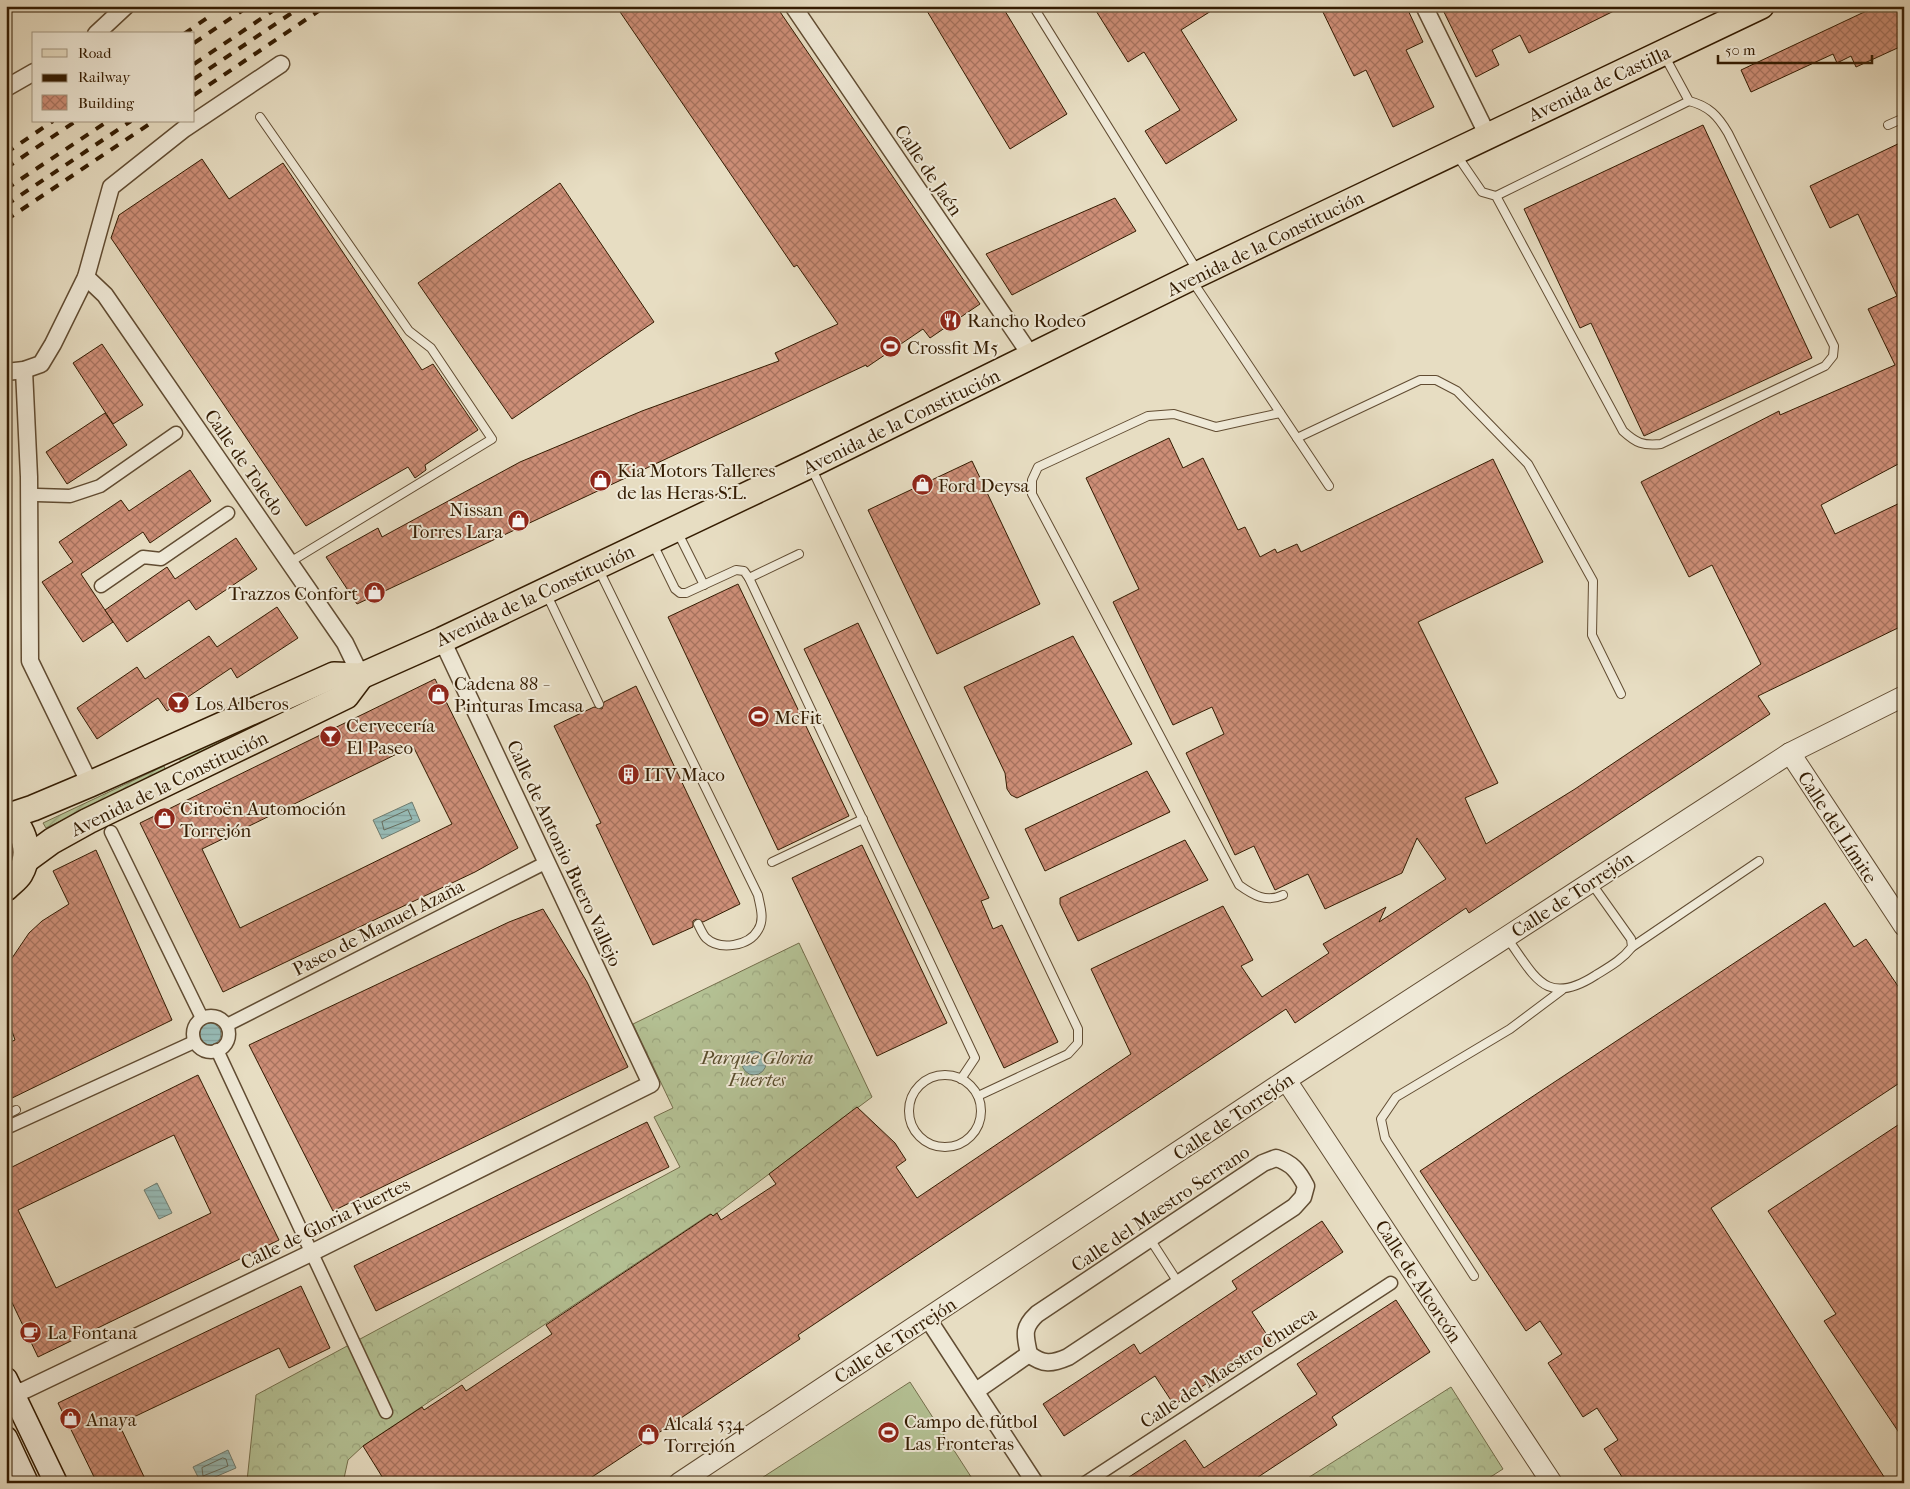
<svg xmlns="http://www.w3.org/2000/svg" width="1910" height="1489" viewBox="0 0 1910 1489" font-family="'IM FELL French Canon',serif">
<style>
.grass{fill:#b4c194;stroke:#746e4b}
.forest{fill:url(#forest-crowns);stroke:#746e4b}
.garden{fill:url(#garden-furrows);stroke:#746e4b}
.water{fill:url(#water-rules);stroke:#6f7b6e}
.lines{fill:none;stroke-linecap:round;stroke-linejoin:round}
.shore{stroke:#666c5c;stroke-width:1}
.building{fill:url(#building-cross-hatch);stroke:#341c02;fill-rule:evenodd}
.service-casing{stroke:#614c32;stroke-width:10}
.pedestrian-casing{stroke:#614c32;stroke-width:15}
.minor-casing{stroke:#614c32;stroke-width:19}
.tertiary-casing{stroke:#614c32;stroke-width:22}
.secondary-casing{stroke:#341c02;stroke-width:25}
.primary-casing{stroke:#341c02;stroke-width:28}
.service{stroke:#efe9d7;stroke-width:8}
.pedestrian{stroke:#efe9d7;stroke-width:12}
.minor{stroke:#efe9d7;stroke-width:16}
.tertiary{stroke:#efe9d7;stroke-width:20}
.secondary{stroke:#efe9d7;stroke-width:22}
.primary{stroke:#e7ddc2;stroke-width:25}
.rail{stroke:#341c02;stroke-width:4;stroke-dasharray:9 9;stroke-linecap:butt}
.labels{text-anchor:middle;stroke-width:4;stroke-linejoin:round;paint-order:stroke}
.street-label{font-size:19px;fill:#341c02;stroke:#efe9d7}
.poi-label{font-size:19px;fill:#341c02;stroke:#efe9d7;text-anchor:start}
.park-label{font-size:19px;font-style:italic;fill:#5a4e2e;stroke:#efe9d7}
</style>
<defs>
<pattern id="forest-crowns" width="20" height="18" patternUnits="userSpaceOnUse" patternTransform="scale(1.25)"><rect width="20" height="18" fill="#b4c194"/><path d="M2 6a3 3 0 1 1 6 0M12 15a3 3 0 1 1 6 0" fill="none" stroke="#9ba57e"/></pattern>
<pattern id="garden-furrows" width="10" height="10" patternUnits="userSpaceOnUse" patternTransform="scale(1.25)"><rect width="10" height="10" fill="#b4c194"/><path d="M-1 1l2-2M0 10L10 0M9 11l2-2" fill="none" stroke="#9ba57e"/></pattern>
<pattern id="water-rules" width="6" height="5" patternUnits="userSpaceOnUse" patternTransform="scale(1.25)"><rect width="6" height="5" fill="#97bbb6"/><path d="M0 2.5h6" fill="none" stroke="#83a09b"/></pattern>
<pattern id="building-cross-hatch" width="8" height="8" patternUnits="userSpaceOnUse" patternTransform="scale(1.25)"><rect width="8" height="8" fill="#cd8e77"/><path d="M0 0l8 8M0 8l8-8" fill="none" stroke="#a7735f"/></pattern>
</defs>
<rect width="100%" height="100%" fill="#e7ddc2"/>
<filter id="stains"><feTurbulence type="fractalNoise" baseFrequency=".004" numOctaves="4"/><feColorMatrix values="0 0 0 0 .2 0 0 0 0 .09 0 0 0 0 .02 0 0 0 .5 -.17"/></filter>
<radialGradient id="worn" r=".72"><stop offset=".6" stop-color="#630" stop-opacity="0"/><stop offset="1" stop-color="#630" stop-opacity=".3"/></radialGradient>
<polygon class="grass" points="910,1382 975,1483 754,1483"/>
<g class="forest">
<polygon points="799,943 872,1097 713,1216 710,1214 363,1446 348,1460 343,1483 244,1483 247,1481 256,1395 680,1167 654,1117 673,1108 633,1024"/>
<polygon points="1451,1387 1503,1469 1481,1483 1300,1483"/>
</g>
<g class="garden">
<polygon points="320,691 322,696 181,762 179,758"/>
<polygon points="164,766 166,771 46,828 43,823"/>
</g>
<g class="water">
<polygon points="412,802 420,821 382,839 373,820"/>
<circle cx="210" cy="1034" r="11"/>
<circle cx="754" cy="1063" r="12"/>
<polygon points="157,1183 172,1213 159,1219 144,1190"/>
<polygon points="228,1450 236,1468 201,1483 193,1467"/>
</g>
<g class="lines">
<g class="shore">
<polygon points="408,810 412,819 384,830 382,822"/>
<polygon points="223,1458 226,1459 228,1466 203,1476 202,1468"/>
</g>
</g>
<g class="building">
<polygon points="616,6 776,6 980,304 930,338 923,329 867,367 866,365 357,604 326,557 378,528 382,537 520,462 642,411 779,361 775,353 838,324 797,265 794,267"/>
<polygon points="924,6 1002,6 1067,114 1010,149"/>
<polygon points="1093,6 1219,6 1181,30 1237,120 1166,164 1145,131 1180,110 1144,52 1128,62"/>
<polygon points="1320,6 1406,6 1423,42 1406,50 1434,107 1393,127 1366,70 1354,76"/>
<polygon points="1441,6 1624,6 1529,53 1520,35 1492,50 1499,65 1476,77"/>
<polygon points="1877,6 1904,6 1904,26 1898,29 1904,45 1856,67 1851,56 1837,63 1833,54 1751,92 1741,70"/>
<polygon points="1703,125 1812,358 1644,436 1591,323 1580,328 1524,209"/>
<polygon points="1904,141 1904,461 1821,505 1835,534 1904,501 1904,625 1758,696 1770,714 1732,739 1469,913 1466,908 1295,1023 1286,1009 798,1335 800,1339 583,1483 386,1483 363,1446 422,1407 424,1410 462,1385 466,1391 552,1334 546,1325 711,1214 713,1216 717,1213 721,1220 776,1184 769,1174 857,1107 895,1143 906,1160 896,1167 917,1198 1131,1054 1091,969 1223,906 1253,960 1241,966 1262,997 1329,953 1323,944 1386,907 1379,922 1446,879 1417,838 1402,873 1325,909 1308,874 1275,890 1254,846 1235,855 1186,753 1224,734 1212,707 1173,725 1113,602 1139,589 1086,478 1169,438 1183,468 1203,458 1238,530 1245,527 1260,557 1275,549 1277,553 1297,544 1301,552 1493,459 1543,562 1418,622 1498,783 1465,798 1486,844 1575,789 1761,664 1712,565 1689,577 1641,482 1779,411 1780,415 1895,365 1868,309 1897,296 1858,214 1830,228 1810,186"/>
<polygon points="202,159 229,199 283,163 422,370 433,364 478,430 425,465 426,470 415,478 408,467 306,526 111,238 119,215"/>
<polygon points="560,183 654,322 512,419 418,283"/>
<polygon points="1115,198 1136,231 1012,295 986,254"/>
<polygon points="102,344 143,405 113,424 73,363"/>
<polygon points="105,413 127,445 67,484 46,452"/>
<polygon points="972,461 1040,604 937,654 868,510"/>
<polygon points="190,470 211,501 150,543 143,532 81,574 113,622 83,642 42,582 73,562 59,542 121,500 129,511"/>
<polygon points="236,538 257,569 196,610 189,600 127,642 105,610 167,567 175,579"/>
<polygon points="738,584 849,816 778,850 668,617"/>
<polygon points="277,607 298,638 237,678 231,668 167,711 158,698 97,739 77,708 137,667 145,679 209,636 217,647"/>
<polygon points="858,623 989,898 981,901 993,929 1002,925 1058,1042 1004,1068 804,649"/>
<polygon points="1073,636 1132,744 1017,798 1011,795 1007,789 1005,773 964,687"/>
<path d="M435,679L518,848L475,872L223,992L140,823ZM413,746L452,824L240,928L202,849Z"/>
<polygon points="636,686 740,904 703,922 696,919 693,921 693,927 653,945 596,825 601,823 554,726 594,707 602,709 604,702"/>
<polygon points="1147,771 1170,812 1045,871 1025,829"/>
<polygon points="1185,840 1208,880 1078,941 1060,904 1060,898"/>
<polygon points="862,845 947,1023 877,1056 792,878"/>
<polygon points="96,850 172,1020 6,1101 6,1044 15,1040 6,1014 6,974 10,961 29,933 42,921 69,904 53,871"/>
<polygon points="1825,903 1854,947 1866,939 1904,995 1904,1080 1711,1208 1888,1483 1626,1483 1604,1449 1618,1440 1597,1408 1583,1417 1548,1363 1562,1354 1540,1321 1526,1331 1420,1171"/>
<polygon points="543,909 587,982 628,1067 333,1211 249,1045 509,922"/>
<path d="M198,1075L279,1240L38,1357L6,1290V1170ZM174,1135L211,1213L56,1288L18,1210Z"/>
<polygon points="1904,1121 1904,1440 1824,1321 1836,1314 1768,1211"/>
<polygon points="647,1122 669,1167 376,1311 354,1266"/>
<polygon points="1322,1221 1343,1252 1252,1312 1271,1341 1174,1405 1155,1376 1064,1436 1043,1404 1134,1344 1140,1354 1237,1289 1232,1281"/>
<polygon points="301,1286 330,1348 289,1368 279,1348 119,1424 147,1483 97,1483 58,1403"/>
<polygon points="1396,1300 1430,1352 1332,1417 1337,1425 1249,1483 1120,1483 1185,1440 1204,1468 1317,1394 1297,1364"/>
</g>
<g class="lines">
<defs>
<g id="service">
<polyline points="1033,6 1197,270"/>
<polyline points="260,117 409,331 431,348 492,439 290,562"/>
<polyline points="1888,125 1904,118"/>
<path d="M1456,154L1482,192L1496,196L1623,431C1636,443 1643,446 1661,444L1825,366L1833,356L1834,346L1728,133C1718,116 1709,106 1689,101L1664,55"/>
<polyline points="1496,196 1689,101"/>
<polyline points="1193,282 1329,486"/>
<path d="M1280,413L1216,427L1174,414L1148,416L1038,467L1032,480V494L1239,885C1253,895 1266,903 1283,895"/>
<polyline points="1297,438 1420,380 1436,380 1457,391 1528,464 1593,581 1592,635 1621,694"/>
<polyline points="811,467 1078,1029 1078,1043 1068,1054 978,1096"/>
<polyline points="677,531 704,585"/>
<polyline points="653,544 675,589 680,593 686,593 736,570 744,571 749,578 975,1058 961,1079"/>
<path d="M599,570L758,895C760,906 765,919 758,930C749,946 720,951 706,938C703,935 700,928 698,924"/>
<polyline points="749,578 799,554"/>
<polyline points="546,593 599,704"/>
<polyline points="772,862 863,819"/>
<path d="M1507,938C1535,976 1545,1008 1596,975C1609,967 1622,960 1632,947L1631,939L1592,884"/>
<polyline points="1632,947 1759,861"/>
<circle cx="945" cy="1111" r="36"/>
<polyline points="6,1115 16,1110"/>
<polyline points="1150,1239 1179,1284"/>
<polyline points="1474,1276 1385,1138 1381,1119 1396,1097 1510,1029 1562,990"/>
</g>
<g id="pedestrian">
<polyline points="37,495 70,496 100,486 176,433"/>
<polyline points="101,586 143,557 161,559 228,513"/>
<polyline points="111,832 202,1018"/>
<circle cx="211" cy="1034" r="18"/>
<polyline points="227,1025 547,862"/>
<polyline points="217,1050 386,1412"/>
<polyline points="6,1128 194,1042"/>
<polyline points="1085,1483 1391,1283"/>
</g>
<g id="minor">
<polyline points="793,6 1032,357"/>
<polyline points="1424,6 1488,136"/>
<polyline points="96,34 126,6"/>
<polyline points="6,88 34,72"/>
<polyline points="86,277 105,295 345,643 361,676"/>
<polyline points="24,370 29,477 30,661 90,784"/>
<polyline points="6,372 24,370 41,364 53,344 86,277 111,187 184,129 281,64"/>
<path d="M1276,1158C1292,1163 1298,1171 1306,1186L1303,1197L1294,1207L1068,1357C1052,1364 1043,1365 1029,1354C1025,1335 1022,1328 1037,1314L1263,1163Z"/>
<polyline points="928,1319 1035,1483"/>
<polyline points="976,1391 1029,1354"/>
<polyline points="13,1393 25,1390 311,1253 651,1084 442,640"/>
</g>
<g id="tertiary">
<polyline points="1790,753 1904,926"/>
<polyline points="1286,1080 1552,1483"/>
<polyline points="679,1483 1286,1080 1790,753 1904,696"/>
</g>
<g id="secondary">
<polyline points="6,1379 56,1483"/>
<polyline points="6,1438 27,1483"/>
</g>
<g id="primary">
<path d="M6,814C25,828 32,853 20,874C17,879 11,883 6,888"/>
<polyline points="9,816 33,808 90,784 334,675 361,676 442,640 810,465 1190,278 1761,6"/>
<polyline points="26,860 52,841 88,821 346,696 361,676"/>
</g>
</defs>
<use href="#service" class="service-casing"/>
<use href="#pedestrian" class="pedestrian-casing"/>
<use href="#minor" class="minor-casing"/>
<use href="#tertiary" class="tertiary-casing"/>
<use href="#secondary" class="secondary-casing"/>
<use href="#primary" class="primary-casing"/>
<use href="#service" class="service"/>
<use href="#pedestrian" class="pedestrian"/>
<use href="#minor" class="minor"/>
<use href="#tertiary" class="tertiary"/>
<use href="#secondary" class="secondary"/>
<use href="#primary" class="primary"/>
<g class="rail">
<polyline points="184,34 207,18"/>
<polyline points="194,43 249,6"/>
<polyline points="194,64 280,6"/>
<polyline points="194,79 302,6"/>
<polyline points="194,95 326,6"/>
<polyline points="6,153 53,121"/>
<polyline points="6,168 76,121"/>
<polyline points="6,189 108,121"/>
<polyline points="6,205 131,121"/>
<polyline points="6,220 154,121"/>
</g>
</g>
<defs>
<symbol id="restaurant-disc" viewBox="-11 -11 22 22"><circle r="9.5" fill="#8f2418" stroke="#efe9d7"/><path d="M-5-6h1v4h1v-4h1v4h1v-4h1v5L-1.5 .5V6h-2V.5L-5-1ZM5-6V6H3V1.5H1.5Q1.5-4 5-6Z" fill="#fff"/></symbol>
<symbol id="stadium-disc" viewBox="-11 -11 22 22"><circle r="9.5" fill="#8f2418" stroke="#efe9d7"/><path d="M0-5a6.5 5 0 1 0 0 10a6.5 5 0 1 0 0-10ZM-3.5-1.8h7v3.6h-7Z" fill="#fff"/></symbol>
<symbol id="shop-disc" viewBox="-11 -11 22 22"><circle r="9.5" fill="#8f2418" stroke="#efe9d7"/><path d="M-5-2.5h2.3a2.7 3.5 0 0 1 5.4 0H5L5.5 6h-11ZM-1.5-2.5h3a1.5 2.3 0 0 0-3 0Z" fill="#fff"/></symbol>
<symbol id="bar-disc" viewBox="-11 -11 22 22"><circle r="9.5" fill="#8f2418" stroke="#efe9d7"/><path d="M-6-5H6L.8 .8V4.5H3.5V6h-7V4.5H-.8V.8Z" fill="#fff"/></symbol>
<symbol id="building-disc" viewBox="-11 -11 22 22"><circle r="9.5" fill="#8f2418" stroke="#efe9d7"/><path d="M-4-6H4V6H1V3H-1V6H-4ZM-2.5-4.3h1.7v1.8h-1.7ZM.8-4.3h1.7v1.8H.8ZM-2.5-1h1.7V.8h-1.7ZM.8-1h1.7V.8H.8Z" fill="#fff"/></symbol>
<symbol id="cafe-disc" viewBox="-11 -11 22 22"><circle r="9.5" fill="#8f2418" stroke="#efe9d7"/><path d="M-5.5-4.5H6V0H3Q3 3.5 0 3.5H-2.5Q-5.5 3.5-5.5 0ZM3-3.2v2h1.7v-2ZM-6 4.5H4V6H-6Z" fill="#fff"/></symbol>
</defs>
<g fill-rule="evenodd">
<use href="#restaurant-disc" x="938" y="308" width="25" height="25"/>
<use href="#stadium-disc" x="878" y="334" width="25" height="25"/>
<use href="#shop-disc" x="588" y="468" width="25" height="25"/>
<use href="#shop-disc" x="910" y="472" width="25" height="25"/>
<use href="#shop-disc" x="506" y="508" width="25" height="25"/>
<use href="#shop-disc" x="362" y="580" width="25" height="25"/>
<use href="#shop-disc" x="426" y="682" width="25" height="25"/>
<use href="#bar-disc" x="166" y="690" width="25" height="25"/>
<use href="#stadium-disc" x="746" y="704" width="25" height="25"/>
<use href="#bar-disc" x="318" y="724" width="25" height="25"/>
<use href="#building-disc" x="616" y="762" width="25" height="25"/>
<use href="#shop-disc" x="152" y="806" width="25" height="25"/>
<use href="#cafe-disc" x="18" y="1320" width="25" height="25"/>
<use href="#shop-disc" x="58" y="1406" width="25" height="25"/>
<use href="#stadium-disc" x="876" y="1420" width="25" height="25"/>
<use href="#shop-disc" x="636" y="1422" width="25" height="25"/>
</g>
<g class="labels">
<g class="street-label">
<text transform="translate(1599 83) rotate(-25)" y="7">Avenida de Castilla</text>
<text transform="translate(929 170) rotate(56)" y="7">Calle de Jaén</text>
<text transform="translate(1265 243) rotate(-26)" y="7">Avenida de la Constitución</text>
<text transform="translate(901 421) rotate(-26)" y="7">Avenida de la Constitución</text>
<text transform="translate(245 462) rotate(55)" y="7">Calle de Toledo</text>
<text transform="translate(535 595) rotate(-25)" y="7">Avenida de la Constitución</text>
<text transform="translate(169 783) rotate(-26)" y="7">Avenida de la Constitución</text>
<text transform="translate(1838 827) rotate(57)" y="7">Calle del Límite</text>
<text transform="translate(565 853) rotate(65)" y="7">Calle de Antonio Buero Vallejo</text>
<text transform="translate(1572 894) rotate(-33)" y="7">Calle de Torrejón</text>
<text transform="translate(378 927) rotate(-27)" y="7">Paseo de Manuel Azaña</text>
<text transform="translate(1233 1116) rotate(-34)" y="7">Calle de Torrejón</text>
<text transform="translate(1160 1208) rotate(-34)" y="7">Calle del Maestro Serrano</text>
<text transform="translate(325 1223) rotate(-26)" y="7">Calle de Gloria Fuertes</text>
<text transform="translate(1419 1281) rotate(57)" y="7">Calle de Alcorcón</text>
<text transform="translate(895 1340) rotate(-33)" y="7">Calle de Torrejón</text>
<text transform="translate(1228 1367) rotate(-33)" y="7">Calle del Maestro Chueca</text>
</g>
<g class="poi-label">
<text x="967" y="327">Rancho Rodeo</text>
<text x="907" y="354">Crossfit M5</text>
<text x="617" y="477">Kia Motors Talleres<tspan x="617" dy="22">de las Heras S.L.</tspan></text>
<text x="938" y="492">Ford Deysa</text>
<text x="503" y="516" text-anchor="end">Nissan<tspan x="503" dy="22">Torres Lara</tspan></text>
<text x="358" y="600" text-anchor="end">Trazzos Confort</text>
<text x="454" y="690">Cadena 88 -<tspan x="454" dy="22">Pinturas Imcasa</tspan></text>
<text x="195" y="710">Los Alberos</text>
<text x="774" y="724">McFit</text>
<text x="346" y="732">Cervecería<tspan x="346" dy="22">El Paseo</tspan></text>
<text x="644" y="781">ITV Maco</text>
<text x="180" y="815">Citroën Automoción<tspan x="180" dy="22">Torrejón</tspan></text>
<text x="47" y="1339">La Fontana</text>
<text x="86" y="1426">Anaya</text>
<text x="904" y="1428">Campo de fútbol<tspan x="904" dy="22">Las Fronteras</tspan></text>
<text x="664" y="1430">Alcalá 534<tspan x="664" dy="22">Torrejón</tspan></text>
</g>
<g class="park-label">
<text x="757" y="1064">Parque Gloria<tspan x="757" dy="22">Fuertes</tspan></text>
</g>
</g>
<rect width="1910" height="1489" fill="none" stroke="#e7ddc2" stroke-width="25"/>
<rect x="8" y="8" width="1895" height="1474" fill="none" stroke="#341c02" stroke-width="2.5"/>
<rect x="12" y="12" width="1885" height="1464" fill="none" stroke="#341c02"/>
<rect x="32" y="32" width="162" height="90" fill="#efe9d7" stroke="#a49782"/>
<rect x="42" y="49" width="25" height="8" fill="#e7ddc2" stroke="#a49782"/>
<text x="78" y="58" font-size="15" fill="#341c02">Road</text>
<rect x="42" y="74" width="25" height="8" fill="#341c02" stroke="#a49782"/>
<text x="78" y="82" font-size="15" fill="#341c02">Railway</text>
<rect x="42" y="95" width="25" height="15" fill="url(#building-cross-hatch)" stroke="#a49782"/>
<text x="78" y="108" font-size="15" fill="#341c02">Building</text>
<path d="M1718 55v8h154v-8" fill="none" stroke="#341c02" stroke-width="2.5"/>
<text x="1725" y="55" font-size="15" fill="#341c02" stroke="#efe9d7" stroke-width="4" paint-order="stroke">50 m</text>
<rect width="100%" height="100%" filter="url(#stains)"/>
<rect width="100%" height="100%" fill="url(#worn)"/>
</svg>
